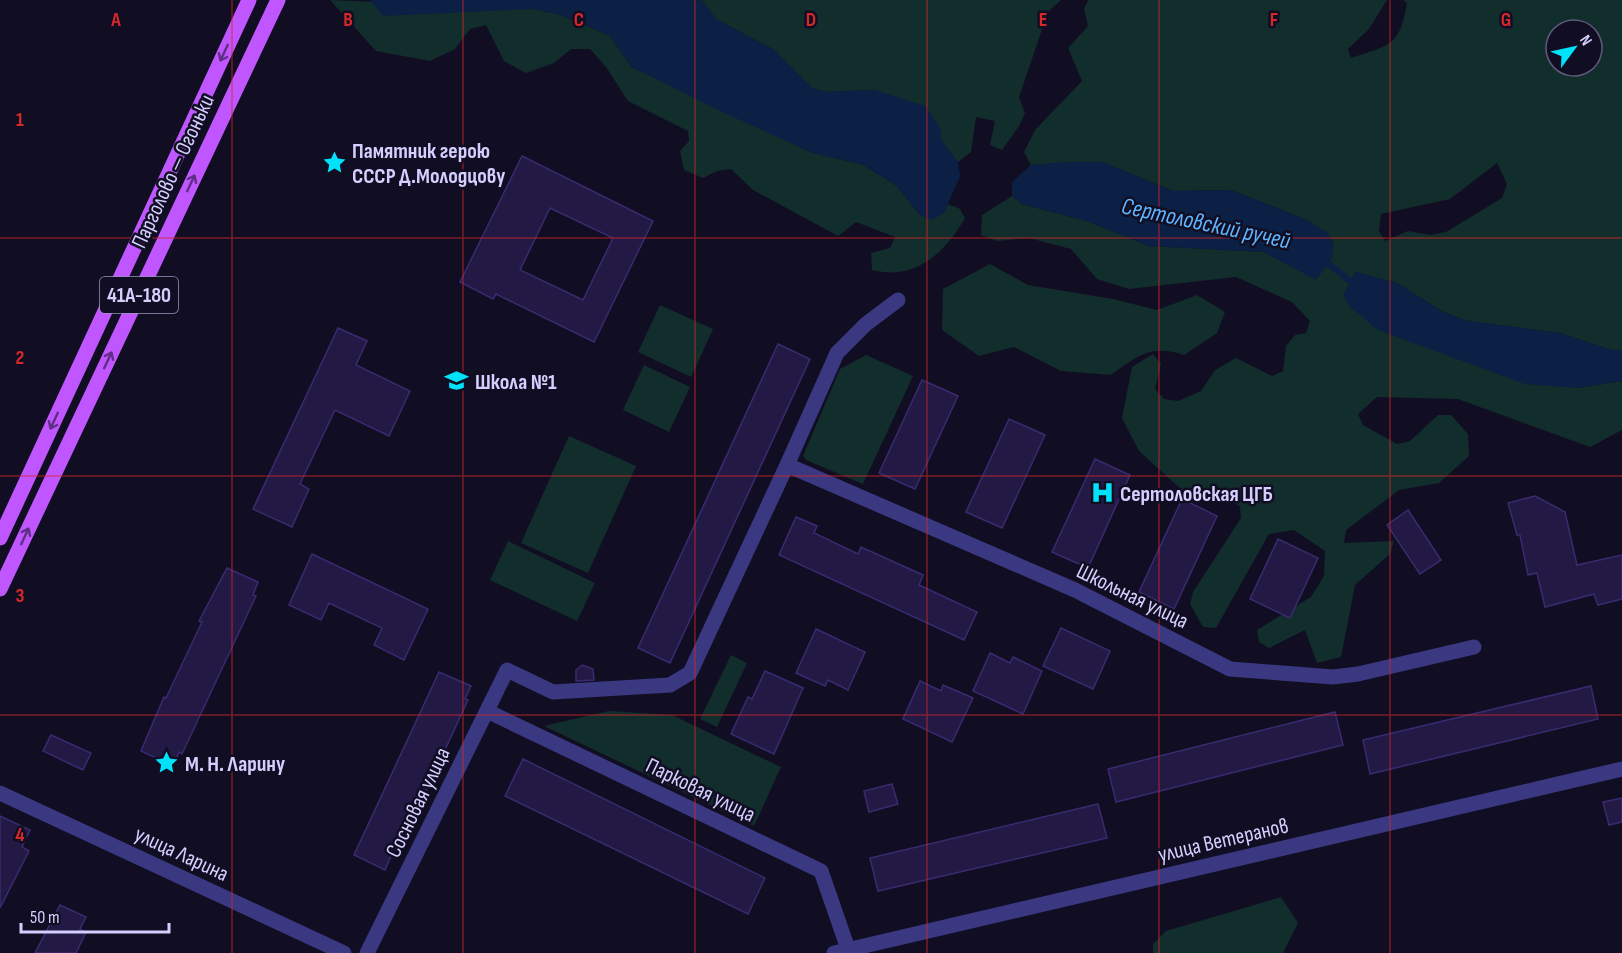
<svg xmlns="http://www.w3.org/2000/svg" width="1622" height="953" viewBox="0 0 1622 953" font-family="'Sofia Sans Condensed',sans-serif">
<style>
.green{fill:#112d2c;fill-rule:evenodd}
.water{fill:#0b2044}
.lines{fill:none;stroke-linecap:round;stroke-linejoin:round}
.stream{stroke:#0b2044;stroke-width:6}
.building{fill:#221944;stroke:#392b70;stroke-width:1.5;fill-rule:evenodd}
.street{stroke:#3b3882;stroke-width:15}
.primary{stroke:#c056ff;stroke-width:15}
.oneway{stroke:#602e86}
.grid{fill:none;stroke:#d62828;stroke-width:1.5;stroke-opacity:0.55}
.labels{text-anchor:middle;stroke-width:5;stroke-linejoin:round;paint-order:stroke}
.shield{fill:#110e23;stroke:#9a95bd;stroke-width:1.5}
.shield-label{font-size:21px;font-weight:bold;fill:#d5cfff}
.poi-label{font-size:22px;font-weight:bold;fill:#d5cfff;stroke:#110e23;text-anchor:start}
.street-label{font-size:22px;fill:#d5cfff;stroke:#110e23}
.water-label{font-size:24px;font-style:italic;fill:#5db4ff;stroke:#110e23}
.grid-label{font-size:20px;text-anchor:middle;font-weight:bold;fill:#d62828;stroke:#110e23;stroke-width:5;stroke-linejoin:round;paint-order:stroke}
</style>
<rect width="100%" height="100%" fill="#110e23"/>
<g class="green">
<path d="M330,0L533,9L561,15L610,36L632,67L813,153L864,165L897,186L920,215L944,213L948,204L960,209L965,218C945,253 915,281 872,270L871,253L890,248L895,237L856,222L838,236L753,190L731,169L717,171L703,178L684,170L680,151L689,141L688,131L628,101L606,67L590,49H571L554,63L526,73L504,61L486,25L470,29L455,49L430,61L376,51Z"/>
<polygon points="701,0 1061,0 1048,12 1019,97 1025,113 1019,126 1002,150 990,145 995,121 976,117 971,152 958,162 941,141 940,128 875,90 826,92 812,88 774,50 716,19"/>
<path d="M1088,0H1387L1369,29L1348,49L1351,58C1389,45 1400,47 1407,3L1403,0H1622V350H1611L1560,333L1467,321L1443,312L1397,283L1355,272L1344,295L1578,388L1622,381V430L1590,447L1458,399L1377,397L1358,414L1363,425L1397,444L1410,441L1438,415H1451L1468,434L1469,456L1439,483L1399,490L1346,530L1344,543L1394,541L1390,554L1355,585L1341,657L1317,663L1305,630L1269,648L1259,642L1257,630L1311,597L1324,576L1325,551L1294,530L1269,534L1216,628L1203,627L1190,604L1193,592L1241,518L1240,506L1220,496L1193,500L1139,451L1122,418L1132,367L1153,354L1161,364L1155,389L1164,399L1178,401L1201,391L1215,370L1236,358L1272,376L1283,371L1286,346L1295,335L1306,333L1310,321L1292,302L1236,277L1129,289L1097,279L1071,249L1029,238L997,241L981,235L982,215L1012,196L1022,204L1087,221L1149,246L1264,252L1316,279L1334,245L1328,234L1307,220L1231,190L1173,191L1102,162L1031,165L1024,152L1035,130L1082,81L1068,48L1088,26L1084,9ZM1556,30H1592V66H1556ZM1497,163L1507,184L1502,198L1446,232L1430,235L1408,231L1385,241L1379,231L1381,214L1450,199Z"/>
<path d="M990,264L1028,285L1113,299L1157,310L1197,295L1225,312L1217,333L1184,355C1151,344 1137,356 1111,375L1061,371L1014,347L979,356L942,330L943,289Z"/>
<polygon points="660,305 713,329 691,377 638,352"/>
<polygon points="866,355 913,376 863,484 806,460 803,456 840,369"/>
<polygon points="644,365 690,387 669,432 623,410"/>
<polygon points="569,436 636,466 588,573 521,543"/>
<polygon points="508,541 595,583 577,621 490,580"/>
<polygon points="731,655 747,663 717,727 700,719"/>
<polygon points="609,711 672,715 781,767 754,826 544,726"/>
<polygon points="1281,897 1298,923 1283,953 1153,953 1153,944 1166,931"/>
</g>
<g class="water">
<polygon points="370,0 701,0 716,19 774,50 812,88 826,92 875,90 925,106 940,128 942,141 958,162 960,176 944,213 932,220 920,215 897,186 864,165 813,153 718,110 632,67 610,36 561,15 533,9 383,16"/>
<polygon points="1064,162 1103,162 1173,191 1231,190 1307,220 1328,234 1334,245 1332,258 1316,280 1264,252 1149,246 1087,221 1022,204 1012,196 1012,182 1031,165"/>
<polygon points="1355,272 1397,283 1443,312 1467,321 1560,333 1611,350 1622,350 1622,381 1578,388 1525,384 1378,330 1349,306 1344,295"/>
</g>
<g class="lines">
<polyline class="stream" points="1322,259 1357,286"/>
</g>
<g class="building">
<path d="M522,156L653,221L594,342L496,294L493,299L460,282ZM550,208L613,238L583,300L520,270Z"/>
<polygon points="338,328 367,341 356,365 410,391 389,436 335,410 300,484 309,489 292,527 253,509"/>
<polygon points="778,344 810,359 670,663 638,648"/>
<polygon points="922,380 958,396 915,489 879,473"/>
<polygon points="1009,419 1045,435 1002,528 966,512"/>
<polygon points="1095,459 1130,475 1088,568 1052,552"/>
<polygon points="1535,496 1565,512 1577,565 1622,555 1622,599 1598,605 1594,594 1545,607 1537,573 1528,575 1520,535 1517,535 1508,503"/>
<polygon points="1182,499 1217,516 1174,609 1139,592"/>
<polygon points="1408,510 1441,560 1420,574 1387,525"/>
<polygon points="796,517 817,526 814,533 858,554 861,547 923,575 919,585 977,612 964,640 779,555"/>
<polygon points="1278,539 1318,558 1290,618 1250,599"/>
<polygon points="312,554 428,609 404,660 374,645 382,628 329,603 321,620 289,605"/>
<polygon points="227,568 258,582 253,595 256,596 182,754 179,752 173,766 141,751 164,697 166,698 202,622 199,621"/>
<polygon points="1061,628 1110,651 1093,689 1043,666"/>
<polygon points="816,629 865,652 848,690 828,680 825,686 796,673"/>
<polygon points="990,653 1010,663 1013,657 1042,671 1023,714 973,691"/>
<polygon points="582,665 593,669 594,680 576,681 576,670"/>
<polygon points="765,671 803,688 774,754 731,734 748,697 752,699"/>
<polygon points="439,672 471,686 465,699 468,700 395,858 391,856 385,870 354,855"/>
<polygon points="920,681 941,691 943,685 973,698 952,742 903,719"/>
<polygon points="1591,686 1598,719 1370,774 1363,740"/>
<polygon points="1335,712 1343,745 1116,802 1108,769"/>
<polygon points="51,735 91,753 83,770 43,751"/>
<polygon points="523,759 765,878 748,914 505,796"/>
<polygon points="892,784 898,804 869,812 864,791"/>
<polygon points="1622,798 1622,822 1609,825 1603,802"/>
<polygon points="1098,804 1107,838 878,891 870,858"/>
<polygon points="0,816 30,830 22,847 29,851 0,908"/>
<polygon points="60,905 86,917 80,929 86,932 76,953 35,953"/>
</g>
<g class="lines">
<g class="street">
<polyline points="787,465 837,353 866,324 898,300"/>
<polyline points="487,711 821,871 848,949"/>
<polyline points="0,793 344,953"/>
<polyline points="367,953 507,670 553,692 670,685 690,673 787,465 1075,590 1230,669 1333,677 1358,674 1474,647"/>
<polyline points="834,953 1622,769"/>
</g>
<g class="primary">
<polyline points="0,538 249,0"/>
<polyline points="0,589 278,0"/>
</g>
</g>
<defs><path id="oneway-shaft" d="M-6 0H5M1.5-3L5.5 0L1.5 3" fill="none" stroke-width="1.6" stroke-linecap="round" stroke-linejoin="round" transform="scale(1.5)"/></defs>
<g class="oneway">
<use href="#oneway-shaft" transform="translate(224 53) rotate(115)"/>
<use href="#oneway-shaft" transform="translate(191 183) rotate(-65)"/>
<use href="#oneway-shaft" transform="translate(108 360) rotate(-65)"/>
<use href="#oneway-shaft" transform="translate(54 421) rotate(115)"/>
<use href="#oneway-shaft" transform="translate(25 536) rotate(-65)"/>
</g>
<path class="grid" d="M232,0V953M463,0V953M695,0V953M927,0V953M1159,0V953M1390,0V953M0,238H1622M0,476H1622M0,715H1622"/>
<defs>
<symbol id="sight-bare" viewBox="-9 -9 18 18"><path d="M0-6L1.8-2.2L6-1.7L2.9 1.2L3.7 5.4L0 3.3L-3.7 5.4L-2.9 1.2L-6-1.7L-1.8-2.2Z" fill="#00e2fa" stroke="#110e23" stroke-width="2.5" paint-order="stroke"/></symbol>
<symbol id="school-bare" viewBox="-9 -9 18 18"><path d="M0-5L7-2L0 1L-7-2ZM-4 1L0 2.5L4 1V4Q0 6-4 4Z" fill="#00e2fa" stroke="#110e23" stroke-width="2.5" paint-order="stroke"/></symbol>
<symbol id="hospital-bare" viewBox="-9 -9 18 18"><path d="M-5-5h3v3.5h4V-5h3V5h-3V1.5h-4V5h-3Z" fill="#00e2fa" stroke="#110e23" stroke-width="2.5" paint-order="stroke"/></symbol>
</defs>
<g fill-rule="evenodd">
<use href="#sight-bare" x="318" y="146" width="33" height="33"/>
<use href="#school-bare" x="440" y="364" width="33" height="33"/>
<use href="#hospital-bare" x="1086" y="476" width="33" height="33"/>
<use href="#sight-bare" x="150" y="746" width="33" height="33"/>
</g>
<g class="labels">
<rect class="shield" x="100" y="277" width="78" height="36" rx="4.5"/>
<g class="shield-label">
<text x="139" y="302">41А-180</text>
</g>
<g class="poi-label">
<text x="352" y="158">Памятник герою<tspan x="352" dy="25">СССР Д.Молодцову</tspan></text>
<text x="475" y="389">Школа №1</text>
<text x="1120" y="501">Сертоловская ЦГБ</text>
<text x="185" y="771">М. Н. Ларину</text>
</g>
<g class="street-label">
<text transform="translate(172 171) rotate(-65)" y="8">Парголово — Огоньки</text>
<text transform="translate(1133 595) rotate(26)" y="8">Школьная улица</text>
<text transform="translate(701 789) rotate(26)" y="8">Парковая улица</text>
<text transform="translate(417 802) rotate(-64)" y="8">Сосновая улица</text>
<text transform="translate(1223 839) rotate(-13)" y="8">улица Ветеранов</text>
<text transform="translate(182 853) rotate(25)" y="8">улица Ларина</text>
</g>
<g class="water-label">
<text transform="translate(1206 223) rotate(12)" y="8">Сертоловский ручей</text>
</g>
</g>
<g class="grid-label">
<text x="116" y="26">A</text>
<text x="348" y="26">B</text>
<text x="579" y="26">C</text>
<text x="811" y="26">D</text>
<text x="1043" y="26">E</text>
<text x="1274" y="26">F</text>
<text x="1506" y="26">G</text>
<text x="20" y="126">1</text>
<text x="20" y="364">2</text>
<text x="20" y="602">3</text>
<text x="20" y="841">4</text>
</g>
<g transform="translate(1574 48) rotate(57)"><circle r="28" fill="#110e23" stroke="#5f5b7b" stroke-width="1.5"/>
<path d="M0-4.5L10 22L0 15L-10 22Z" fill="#00e2fa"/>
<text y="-9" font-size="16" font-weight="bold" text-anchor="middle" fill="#d5cfff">N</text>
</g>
<path d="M21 923v9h148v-9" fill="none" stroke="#d5cfff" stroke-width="3"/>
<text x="30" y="923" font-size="18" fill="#d5cfff" stroke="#110e23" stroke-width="4.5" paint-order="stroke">50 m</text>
</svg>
